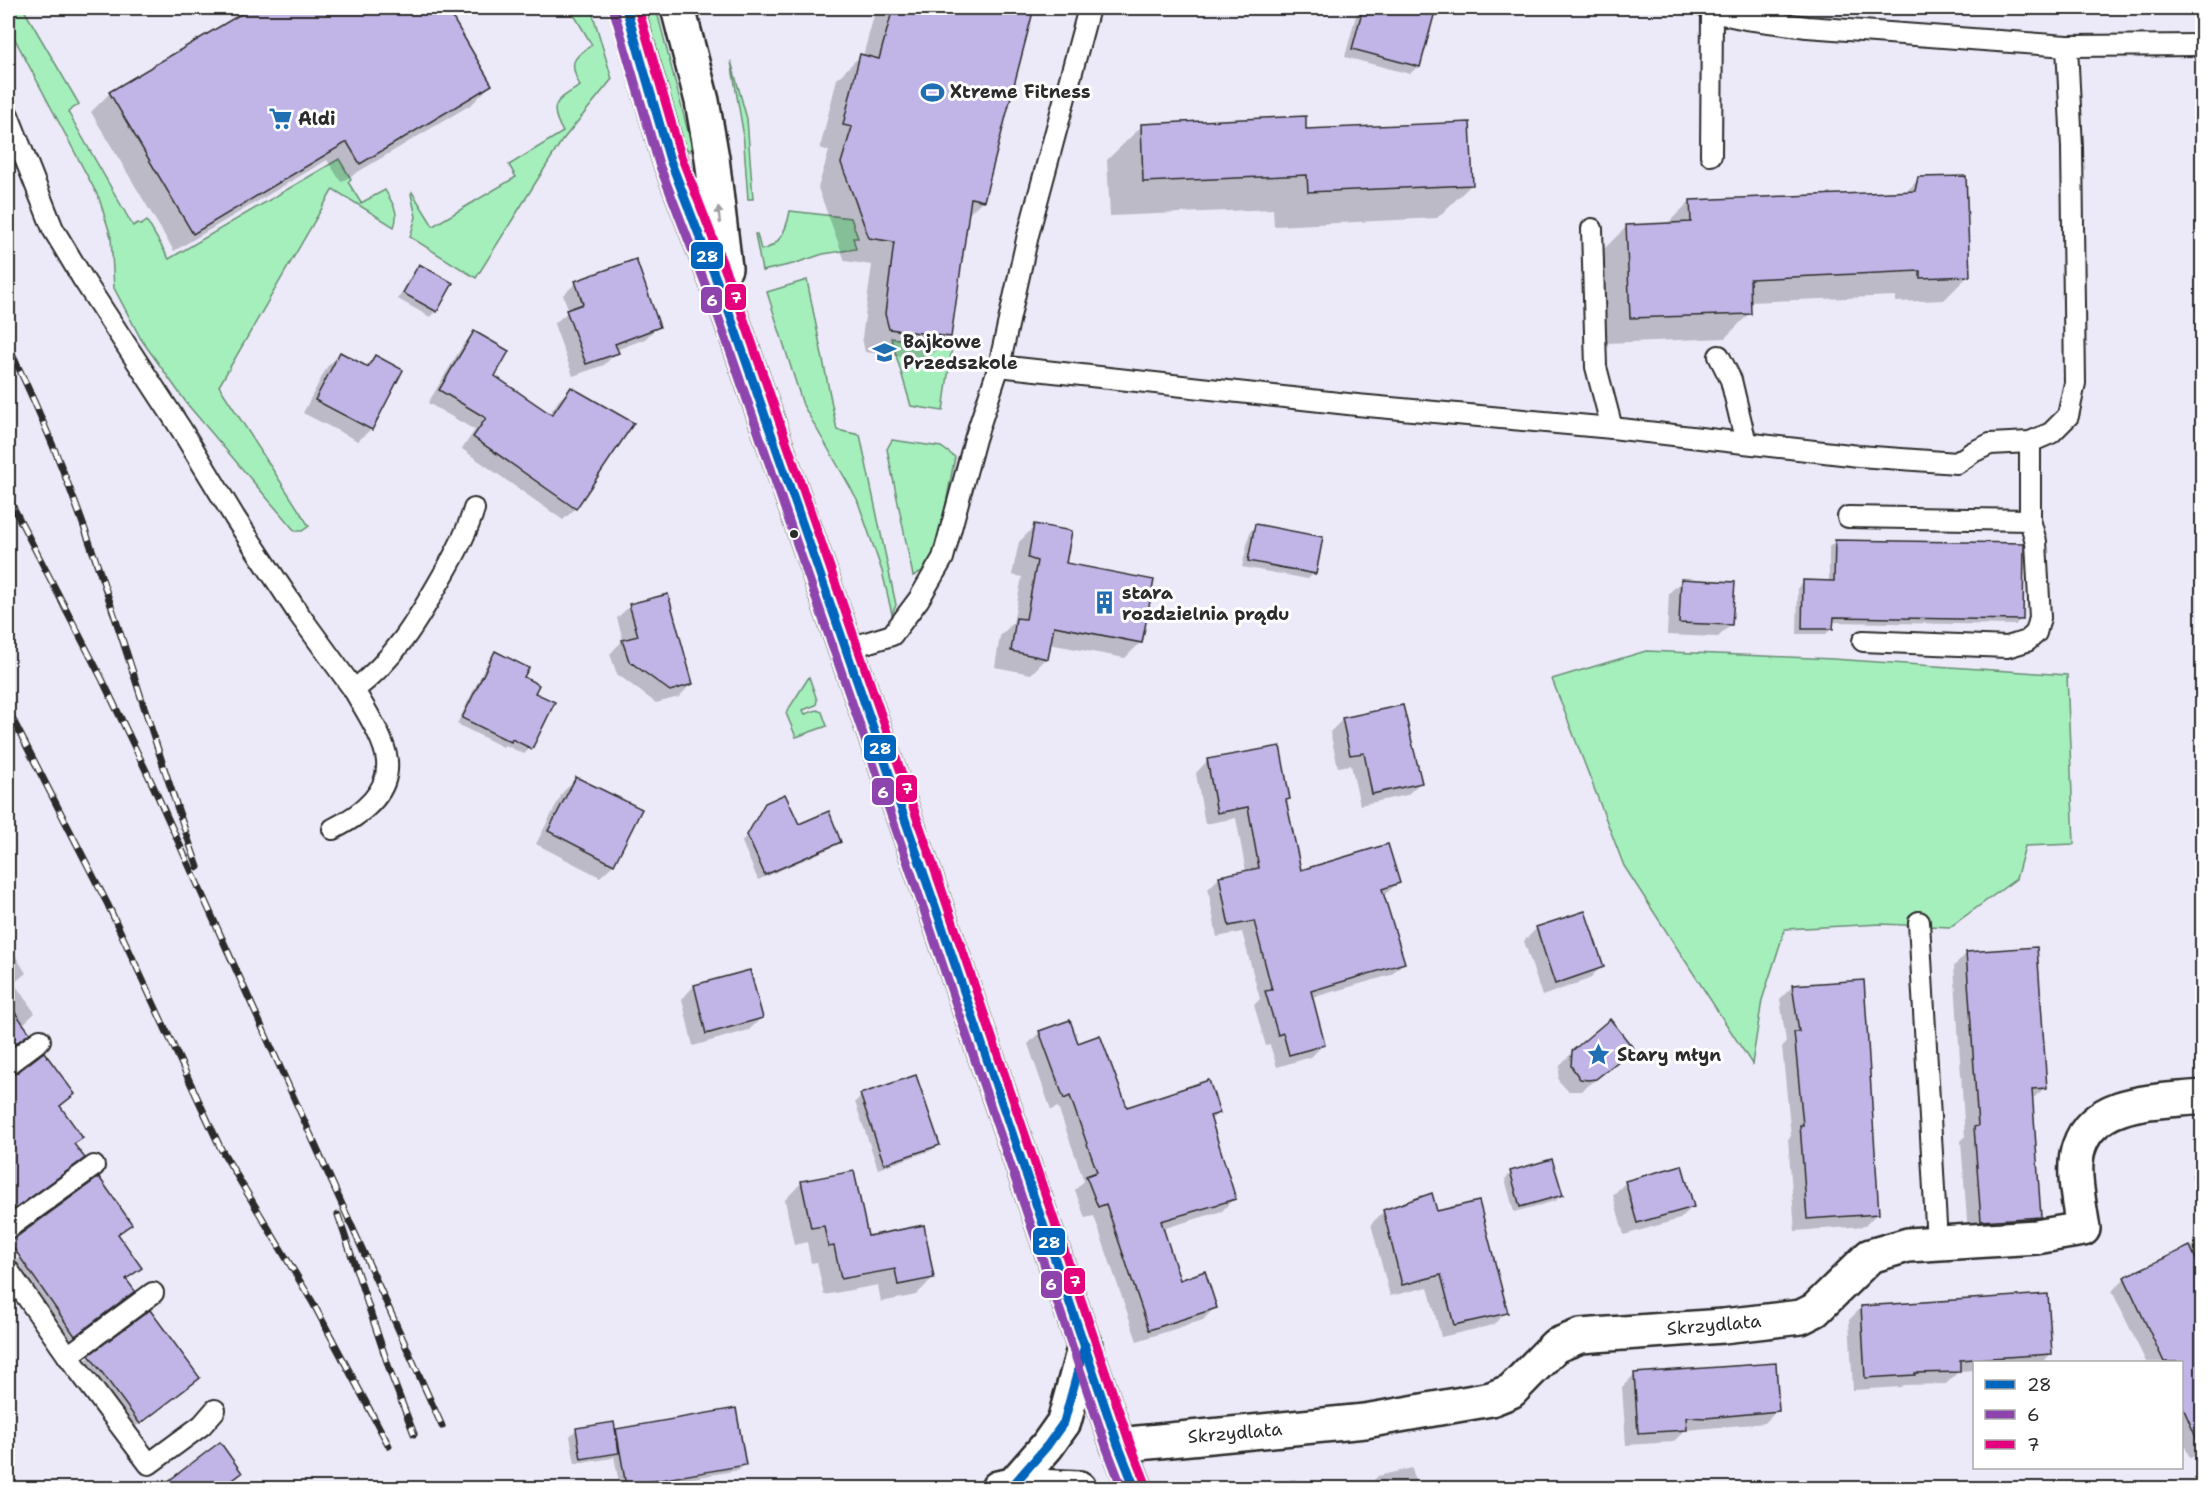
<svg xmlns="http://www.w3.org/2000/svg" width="2210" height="1496" viewBox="0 0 2210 1496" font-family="'Shantell Sans',sans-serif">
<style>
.green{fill:#a5efbd;stroke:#688d74;stroke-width:1.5}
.shadow{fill:#0003}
.building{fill:#c1b5e7;stroke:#2b2b2b;stroke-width:1.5}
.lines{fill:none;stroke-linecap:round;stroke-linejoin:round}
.lane-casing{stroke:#2b2b2b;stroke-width:24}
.street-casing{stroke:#2b2b2b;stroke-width:38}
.secondary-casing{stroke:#2b2b2b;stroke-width:38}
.lane{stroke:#fff;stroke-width:20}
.street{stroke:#fff;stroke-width:33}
.secondary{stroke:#fff;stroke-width:33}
.rail-casing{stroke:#2b2b2b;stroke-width:7}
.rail{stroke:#fff;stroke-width:4.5;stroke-dasharray:14;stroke-linecap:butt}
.bus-1-casing{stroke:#fff;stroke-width:14}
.bus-2-casing{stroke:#fff;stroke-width:14}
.bus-3-casing{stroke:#fff;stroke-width:14}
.bus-1{stroke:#0065bd;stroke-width:9}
.bus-2{stroke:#8e44ad;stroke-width:9}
.bus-3{stroke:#e5007d;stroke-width:9}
.oneway{fill:#a0a0a0}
.bus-dot{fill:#2b2b2b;stroke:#fff;stroke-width:2}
.labels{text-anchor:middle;stroke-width:6;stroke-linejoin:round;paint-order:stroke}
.poi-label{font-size:18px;font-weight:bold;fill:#2b2b2b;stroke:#fff;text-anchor:start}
.street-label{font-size:18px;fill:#2b2b2b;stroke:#fff}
.line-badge{stroke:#fff;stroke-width:2}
.badge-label{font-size:16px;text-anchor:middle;font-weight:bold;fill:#fff}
</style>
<rect width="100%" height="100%" fill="#ece9f8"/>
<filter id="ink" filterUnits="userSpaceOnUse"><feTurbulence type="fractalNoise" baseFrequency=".0167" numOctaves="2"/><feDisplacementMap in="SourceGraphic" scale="12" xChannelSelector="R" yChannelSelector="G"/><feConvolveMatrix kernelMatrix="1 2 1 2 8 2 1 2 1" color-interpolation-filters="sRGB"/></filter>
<g filter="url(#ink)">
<g class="green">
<path d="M8,8H23L79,104L68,112L133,226L138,223L141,225L147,221L169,259L339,159L351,179L348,182L361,203L385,190C392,203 400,212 394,227L333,189L219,386L309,526L302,531H295L188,405L141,339L114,288L111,237L99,198L8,26Z"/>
<path d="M570,8H591L612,79L561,142L476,278L410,237L416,217L411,194L412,192L433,226L516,177L509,165L563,132C547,104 556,101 580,86C569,63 571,59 592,45Z"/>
<polygon points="645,8 656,8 692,147 689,151 685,147"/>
<polygon points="731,61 747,119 753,199 748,199 743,131"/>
<path d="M790,211L851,218L858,238H853L856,249L823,254L793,264L762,271L755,234H757L761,250C780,247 787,228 790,211Z"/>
<polygon points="807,280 837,430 860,435 896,605 892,614 882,571 857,499 803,405 767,292"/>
<polygon points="891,338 952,346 943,411 911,406"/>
<polygon points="892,440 941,447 955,457 936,554 926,569 913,576 887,449"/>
<polygon points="1646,651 1833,659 2067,675 2074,844 2025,846 2016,879 1950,927 1881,924 1785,929 1762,1000 1752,1064 1624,866 1552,679"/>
<polygon points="809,677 817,700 816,705 803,710 805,714 817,710 822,712 827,726 796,737 786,713"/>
</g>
<g class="shadow">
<polygon points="254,8 445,8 491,85 472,104 341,182 327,160 174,251 91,112 110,93"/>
<polygon points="876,8 1033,8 983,200 967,216 950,337 926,360 865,352 862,338 872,265 845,261 818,188 829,151 820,148 837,79 861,55 863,56"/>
<polygon points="1358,8 1434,8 1418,66 1410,74 1345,57"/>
<polygon points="1142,126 1305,131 1472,184 1437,218 1274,226 1273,209 1110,216 1107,160"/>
<polygon points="1919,179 1969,275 1944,300 1896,302 1896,296 1749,302 1750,313 1725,338 1606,343 1602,251 1627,226 1667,224 1690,201 1905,193"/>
<polygon points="419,266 436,311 430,317 398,299 413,272"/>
<polygon points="576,283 658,326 645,339 616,350 617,352 604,365 573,376 554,324 569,311 563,295"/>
<polygon points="474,333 493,377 549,415 559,400 571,388 632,423 575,509 563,520 462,449 475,430 428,403 463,345"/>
<polygon points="340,354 364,367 375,357 371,429 358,441 303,413 327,367"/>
<polygon points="1035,526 1064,565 1141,642 1125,658 1049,644 1047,658 1031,674 995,667 1000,636 1013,623 1022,577 1012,575 1019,542"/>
<polygon points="1256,526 1314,573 1308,579 1242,567 1250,532"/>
<polygon points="1836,541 2021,619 2015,625 1832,622 1832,628 1826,634 1797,634 1798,588 1804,582 1829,582 1829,547"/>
<polygon points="1682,581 1731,625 1718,637 1667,635 1669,593"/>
<polygon points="630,606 691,684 679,697 656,703 617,674 610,654 623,640 617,618"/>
<polygon points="495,653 522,678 533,693 530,748 524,754 505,745 503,747 457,724 489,659"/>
<polygon points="1343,719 1420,783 1407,795 1360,805 1351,765 1338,767 1330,732"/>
<polygon points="1208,760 1288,799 1285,802 1300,872 1398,883 1383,896 1403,963 1391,975 1311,998 1323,1045 1311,1057 1277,1067 1270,1045 1266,1046 1254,1005 1260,999 1242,932 1217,937 1208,889 1220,877 1246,872 1236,818 1205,824 1196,773"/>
<polygon points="576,779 640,810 613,865 600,877 536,844 563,792"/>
<polygon points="766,804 798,826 839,841 833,847 758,880 742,842 760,811"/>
<polygon points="1584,913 1602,966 1589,979 1542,996 1524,941 1536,929"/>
<polygon points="8,944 26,973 14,983 35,1013 22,1025 22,1039 8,1050"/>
<polygon points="1967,953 2046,1087 2031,1100 2039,1216 2026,1229 1968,1233 1961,1141 1965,1137 1954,966"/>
<polygon points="694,986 761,1018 749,1030 693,1046 682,999"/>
<polygon points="1793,986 1877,1213 1865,1226 1795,1231 1788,1139 1791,1136 1782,1047 1786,1042 1780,999"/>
<polygon points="1040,1032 1078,1045 1126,1109 1218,1113 1210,1121 1234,1198 1222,1211 1162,1229 1179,1282 1215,1307 1203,1320 1137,1341 1094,1216 1085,1218 1075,1190 1084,1181 1058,1107 1051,1110 1028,1044"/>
<polygon points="1632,1049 1619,1062 1581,1091 1568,1091 1558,1080 1560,1065 1573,1052"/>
<polygon points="15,1075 58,1107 81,1137 73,1145 77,1164 8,1214 8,1076"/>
<polygon points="861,1096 938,1144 932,1150 878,1169 855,1102"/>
<polygon points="2202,1164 2202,1198 2191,1175"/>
<polygon points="1511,1173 1561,1195 1555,1201 1514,1212 1505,1179"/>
<polygon points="802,1182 866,1237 933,1278 916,1295 881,1302 878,1285 824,1295 817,1262 811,1263 807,1242 794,1245 785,1200"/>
<polygon points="1626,1182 1692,1207 1680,1219 1624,1235 1613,1195"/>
<polygon points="1384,1211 1436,1213 1506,1312 1493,1325 1441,1337 1428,1287 1390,1296 1371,1224"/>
<polygon points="130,1224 117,1235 140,1268 125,1280 133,1291 69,1340 13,1263 22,1255"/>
<polygon points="2202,1242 2202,1452 2190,1458 2182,1440 2182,1362 2146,1362 2112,1291 2125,1278"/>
<polygon points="1862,1307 2051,1354 2042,1362 1974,1362 1974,1370 1959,1371 1946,1384 1903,1385 1901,1387 1853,1390 1849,1320"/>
<polygon points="90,1356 198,1378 134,1428 84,1362"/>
<polygon points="1635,1374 1777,1410 1765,1423 1685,1430 1673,1442 1626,1445 1622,1387"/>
<polygon points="576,1430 615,1433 617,1430 745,1464 739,1470 637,1488 620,1488 614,1456 612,1458 575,1464 570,1436"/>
<polygon points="1412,1468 1417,1488 1366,1488 1378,1476"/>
<polygon points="240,1473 224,1488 165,1488 176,1477"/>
<polygon points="1295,1479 1297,1488 1251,1488"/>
</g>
<g class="building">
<polygon points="251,8 447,8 492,85 360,164 347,142 193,234 109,92"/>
<polygon points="893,8 1034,8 984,201 971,198 951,337 889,329 885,314 894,242 869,238 841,163 852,127 843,125 860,54 879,59"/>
<polygon points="1363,8 1436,8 1420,67 1352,49"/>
<polygon points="1306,116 1306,129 1470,122 1473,185 1308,192 1307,175 1143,182 1141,124"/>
<polygon points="1966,176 1970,276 1920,278 1920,271 1750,279 1751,314 1630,318 1626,225 1691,222 1690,200 1915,191 1918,177"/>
<polygon points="636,259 660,327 615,344 619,353 586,364 566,310 583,304 575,281"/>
<polygon points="419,264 453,283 437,312 403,293"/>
<polygon points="474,331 509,351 495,376 552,415 571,387 634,423 576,509 473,437 486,418 439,390"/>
<polygon points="340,352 368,367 375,355 403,370 372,430 315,400"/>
<polygon points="1034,524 1072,531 1066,563 1154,580 1142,643 1054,626 1048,659 1011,651 1016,618 1026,619 1037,561 1028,558"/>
<polygon points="1255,524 1323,537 1316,574 1248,561"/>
<polygon points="1835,540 2024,543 2023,620 1834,617 1833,629 1802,629 1803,580 1834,581"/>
<polygon points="1681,579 1735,582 1732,625 1679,623"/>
<polygon points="668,594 693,684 670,691 629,661 622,640 638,636 629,604"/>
<polygon points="495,651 529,668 524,677 539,685 535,693 555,702 532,749 512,739 511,742 462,718"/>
<polygon points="1403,705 1422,783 1372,794 1364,753 1350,755 1342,718"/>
<polygon points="1280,746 1290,799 1286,800 1301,870 1388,844 1400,883 1382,889 1405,963 1311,991 1325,1045 1289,1055 1283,1033 1278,1035 1265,991 1272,990 1254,921 1229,926 1219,876 1259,868 1248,807 1217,813 1207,759"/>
<polygon points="576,777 642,809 614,865 548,831"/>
<polygon points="785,794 799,824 829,811 841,842 765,875 747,835 765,803"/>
<polygon points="1585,911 1604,967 1555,984 1536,927"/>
<polygon points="2037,947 2047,1088 2032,1089 2041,1217 1981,1221 1974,1127 1978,1126 1966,952"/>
<polygon points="750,970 763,1018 706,1034 694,985"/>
<polygon points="1864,980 1879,1214 1807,1219 1800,1125 1803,1125 1794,1032 1799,1032 1792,985"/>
<polygon points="8,1003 30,1033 8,1049"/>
<polygon points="1610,1019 1634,1049 1596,1079 1588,1080 1580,1079 1571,1066 1572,1051"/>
<polygon points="1070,1020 1078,1043 1100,1035 1127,1107 1209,1080 1220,1113 1210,1116 1236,1199 1161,1221 1180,1280 1205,1271 1217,1308 1149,1330 1106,1204 1098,1207 1086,1176 1097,1172 1070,1096 1064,1099 1039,1031"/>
<polygon points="44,1052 75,1094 60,1106 83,1138 74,1144 85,1158 8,1214 8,1076 15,1074"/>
<polygon points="916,1075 940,1145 884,1164 860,1094"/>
<polygon points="1552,1159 1563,1195 1520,1207 1510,1171"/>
<polygon points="1682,1165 1694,1207 1637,1223 1625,1181"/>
<polygon points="854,1171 868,1236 924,1225 934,1278 898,1285 895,1269 841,1279 834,1246 828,1247 824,1226 811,1228 801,1181"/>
<polygon points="99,1177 132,1224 118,1234 142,1268 126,1279 135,1291 75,1336 8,1240 15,1238"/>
<polygon points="1432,1193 1437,1211 1479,1201 1508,1313 1454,1325 1441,1275 1402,1285 1383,1210"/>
<polygon points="2190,1246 2202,1273 2202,1451 2181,1403 2181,1362 2164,1362 2124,1277"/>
<polygon points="2048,1294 2052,1354 1960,1360 1960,1372 1915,1373 1915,1375 1865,1378 1861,1306"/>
<polygon points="150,1310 200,1378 140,1424 89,1355"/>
<polygon points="1776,1363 1779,1411 1706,1418 1686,1417 1687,1430 1638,1433 1634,1373"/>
<polygon points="736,1408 746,1465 626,1486 616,1429"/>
<polygon points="614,1422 619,1453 581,1459 576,1428"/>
<polygon points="220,1442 242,1473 222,1488 159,1488"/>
</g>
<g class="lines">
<defs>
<g id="lane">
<polyline points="1707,8 1712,12 1746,19 1807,27 2067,46 2202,45"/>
<path d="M8,115L53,229L83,279L181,429L235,518L298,613L354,690C395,659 417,621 442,577C455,555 467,533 474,509"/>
<polyline points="1711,155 1712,12"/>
<polyline points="1592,229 1596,367 1612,428"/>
<polyline points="1719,356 1731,380 1746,443"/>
<polyline points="999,366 1357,405 1612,428 1859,456 1957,463 1973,452 1990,444 2030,442 2051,433 2068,416 2075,383 2072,148 2067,46"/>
<polyline points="1848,517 2030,520 2030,442"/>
<polyline points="1863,641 2007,647 2027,641 2036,633 2040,618 2036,542 2030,520"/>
<polyline points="846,649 892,635 919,599 943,558 975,439 999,366 1028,235 1089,8"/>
<path d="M333,829C359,816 390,795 387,761C385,739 365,710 354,690"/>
<polyline points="1919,922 1937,1243"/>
<polyline points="8,1064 40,1040"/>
<polyline points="8,1228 94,1166"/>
<polyline points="8,1270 68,1356 149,1464 202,1425 215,1410"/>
<polyline points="68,1356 153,1293"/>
</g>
<path id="street" d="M1118,1445L1365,1421L1491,1399L1511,1391L1555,1346L1580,1336L1723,1326L1801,1317L1815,1310L1870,1256L1908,1245L2036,1237L2083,1229C2080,1207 2071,1169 2079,1147C2095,1098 2160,1102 2202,1097"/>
<g id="secondary">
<polyline points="626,8 670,160 730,315 935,906 1118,1445 1135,1488"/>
<polyline points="678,8 702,101 712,158 725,268"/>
<polyline points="1013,1485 1047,1446 1064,1422 1085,1345"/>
<polyline points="998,1488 1013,1485 1079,1488"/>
</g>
</defs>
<use href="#lane" class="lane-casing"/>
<use href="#street" class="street-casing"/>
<use href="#secondary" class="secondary-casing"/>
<use href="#lane" class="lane"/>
<use href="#street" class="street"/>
<use href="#secondary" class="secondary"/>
<defs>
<g id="rail">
<path d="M8,346C91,512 135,693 198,867"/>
<polyline points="8,497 102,679 150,779 442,1426"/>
<polyline points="8,710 108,905 221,1149 313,1303 389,1446"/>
<polyline points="338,1215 392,1377 414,1434"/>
</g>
</defs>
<use href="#rail" class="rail-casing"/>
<use href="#rail" class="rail"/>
<defs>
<g id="bus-1">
<polyline points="626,8 670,160 730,315 935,906 1118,1445 1135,1488"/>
<polyline points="996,1488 1013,1485 1047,1446 1064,1422 1085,1345"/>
</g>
<polyline id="bus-2" points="614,11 659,164 719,319 924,910 1107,1449 1122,1488"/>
<polyline id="bus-3" points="638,8 681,156 741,311 946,902 1129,1441 1146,1484"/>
</defs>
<use href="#bus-1" class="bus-1-casing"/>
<use href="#bus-2" class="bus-2-casing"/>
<use href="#bus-3" class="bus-3-casing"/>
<use href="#bus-1" class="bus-1"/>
<use href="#bus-2" class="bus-2"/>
<use href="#bus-3" class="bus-3"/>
</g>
<defs><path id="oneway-solid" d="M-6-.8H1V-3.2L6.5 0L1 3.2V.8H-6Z" transform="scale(1.5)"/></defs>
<use class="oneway" href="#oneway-solid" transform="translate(719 215) rotate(-97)"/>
</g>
<defs>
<symbol id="stadium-bare" viewBox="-9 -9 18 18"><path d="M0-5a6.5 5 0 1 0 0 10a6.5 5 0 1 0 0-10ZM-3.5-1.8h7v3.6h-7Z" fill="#1f6fb2" stroke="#fff" stroke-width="2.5" paint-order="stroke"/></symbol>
<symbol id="supermarket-bare" viewBox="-9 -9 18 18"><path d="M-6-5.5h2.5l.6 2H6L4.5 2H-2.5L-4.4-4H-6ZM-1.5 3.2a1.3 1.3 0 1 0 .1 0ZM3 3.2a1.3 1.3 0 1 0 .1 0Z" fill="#1f6fb2" stroke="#fff" stroke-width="2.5" paint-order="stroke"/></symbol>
<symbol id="school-bare" viewBox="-9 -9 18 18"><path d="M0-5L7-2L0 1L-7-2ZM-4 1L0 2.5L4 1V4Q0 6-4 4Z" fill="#1f6fb2" stroke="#fff" stroke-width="2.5" paint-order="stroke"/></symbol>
<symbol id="building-bare" viewBox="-9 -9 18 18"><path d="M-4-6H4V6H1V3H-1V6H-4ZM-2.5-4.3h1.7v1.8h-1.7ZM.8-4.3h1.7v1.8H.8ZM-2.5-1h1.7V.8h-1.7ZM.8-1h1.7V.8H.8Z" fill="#1f6fb2" stroke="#fff" stroke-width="2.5" paint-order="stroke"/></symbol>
<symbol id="sight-bare" viewBox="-9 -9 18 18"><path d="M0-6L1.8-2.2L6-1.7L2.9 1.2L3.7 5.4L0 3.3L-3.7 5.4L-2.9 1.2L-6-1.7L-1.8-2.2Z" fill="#1f6fb2" stroke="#fff" stroke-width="2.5" paint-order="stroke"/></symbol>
</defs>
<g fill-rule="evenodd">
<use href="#stadium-bare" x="916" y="76" width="33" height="33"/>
<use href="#supermarket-bare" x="264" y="102" width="33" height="33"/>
<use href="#school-bare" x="868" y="336" width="33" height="33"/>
<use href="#building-bare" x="1088" y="586" width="33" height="33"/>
<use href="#sight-bare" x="1582" y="1038" width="33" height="33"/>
</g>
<circle class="bus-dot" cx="794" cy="534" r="5"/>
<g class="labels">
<g class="poi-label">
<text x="950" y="98">Xtreme Fitness</text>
<text x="298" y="125">Aldi</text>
<text x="903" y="348">Bajkowe<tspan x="903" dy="21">Przedszkole</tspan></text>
<text x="1122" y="599">stara<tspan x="1122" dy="21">rozdzielnia prądu</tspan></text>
<text x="1617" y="1061">Stary młyn</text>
</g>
<g class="street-label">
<text transform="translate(1714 1325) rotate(-5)" y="6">Skrzydlata</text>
<text transform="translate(1235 1433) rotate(-5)" y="6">Skrzydlata</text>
</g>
</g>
<g class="line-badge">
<rect x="690" y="241" width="34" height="29" rx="6" fill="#0065bd"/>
<rect x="724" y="283" width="23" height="28" rx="6" fill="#e5007d"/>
<rect x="700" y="286" width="23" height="28" rx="6" fill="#8e44ad"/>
<rect x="863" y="734" width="34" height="28" rx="6" fill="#0065bd"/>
<rect x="895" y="774" width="23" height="29" rx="6" fill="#e5007d"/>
<rect x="871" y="777" width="24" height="29" rx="6" fill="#8e44ad"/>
<rect x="1032" y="1227" width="34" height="29" rx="6" fill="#0065bd"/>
<rect x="1063" y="1267" width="23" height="28" rx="6" fill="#e5007d"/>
<rect x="1040" y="1270" width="23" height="29" rx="6" fill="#8e44ad"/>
</g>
<g class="badge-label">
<text x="707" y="262">28</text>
<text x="736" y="303">7</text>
<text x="712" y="306">6</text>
<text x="880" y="754">28</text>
<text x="907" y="794">7</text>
<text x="883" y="798">6</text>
<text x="1049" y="1248">28</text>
<text x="1075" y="1287">7</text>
<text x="1051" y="1290">6</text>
</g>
<rect width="2210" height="1496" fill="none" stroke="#fff" stroke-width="30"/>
<rect x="15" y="15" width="2180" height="1466" fill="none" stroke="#2b2b2b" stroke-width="2" filter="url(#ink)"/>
<rect x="1973" y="1361" width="210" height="108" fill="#ffffff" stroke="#aaaaaa" stroke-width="1.5"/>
<rect x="1985" y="1380" width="30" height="9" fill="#0065bd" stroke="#aaaaaa" stroke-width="1.5"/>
<text x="2027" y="1391" font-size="18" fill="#2b2b2b">28</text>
<rect x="1985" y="1410" width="30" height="9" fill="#8e44ad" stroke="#aaaaaa" stroke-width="1.5"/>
<text x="2027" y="1421" font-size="18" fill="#2b2b2b">6</text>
<rect x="1985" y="1440" width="30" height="9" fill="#e5007d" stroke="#aaaaaa" stroke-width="1.5"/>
<text x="2027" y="1451" font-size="18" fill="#2b2b2b">7</text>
</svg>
